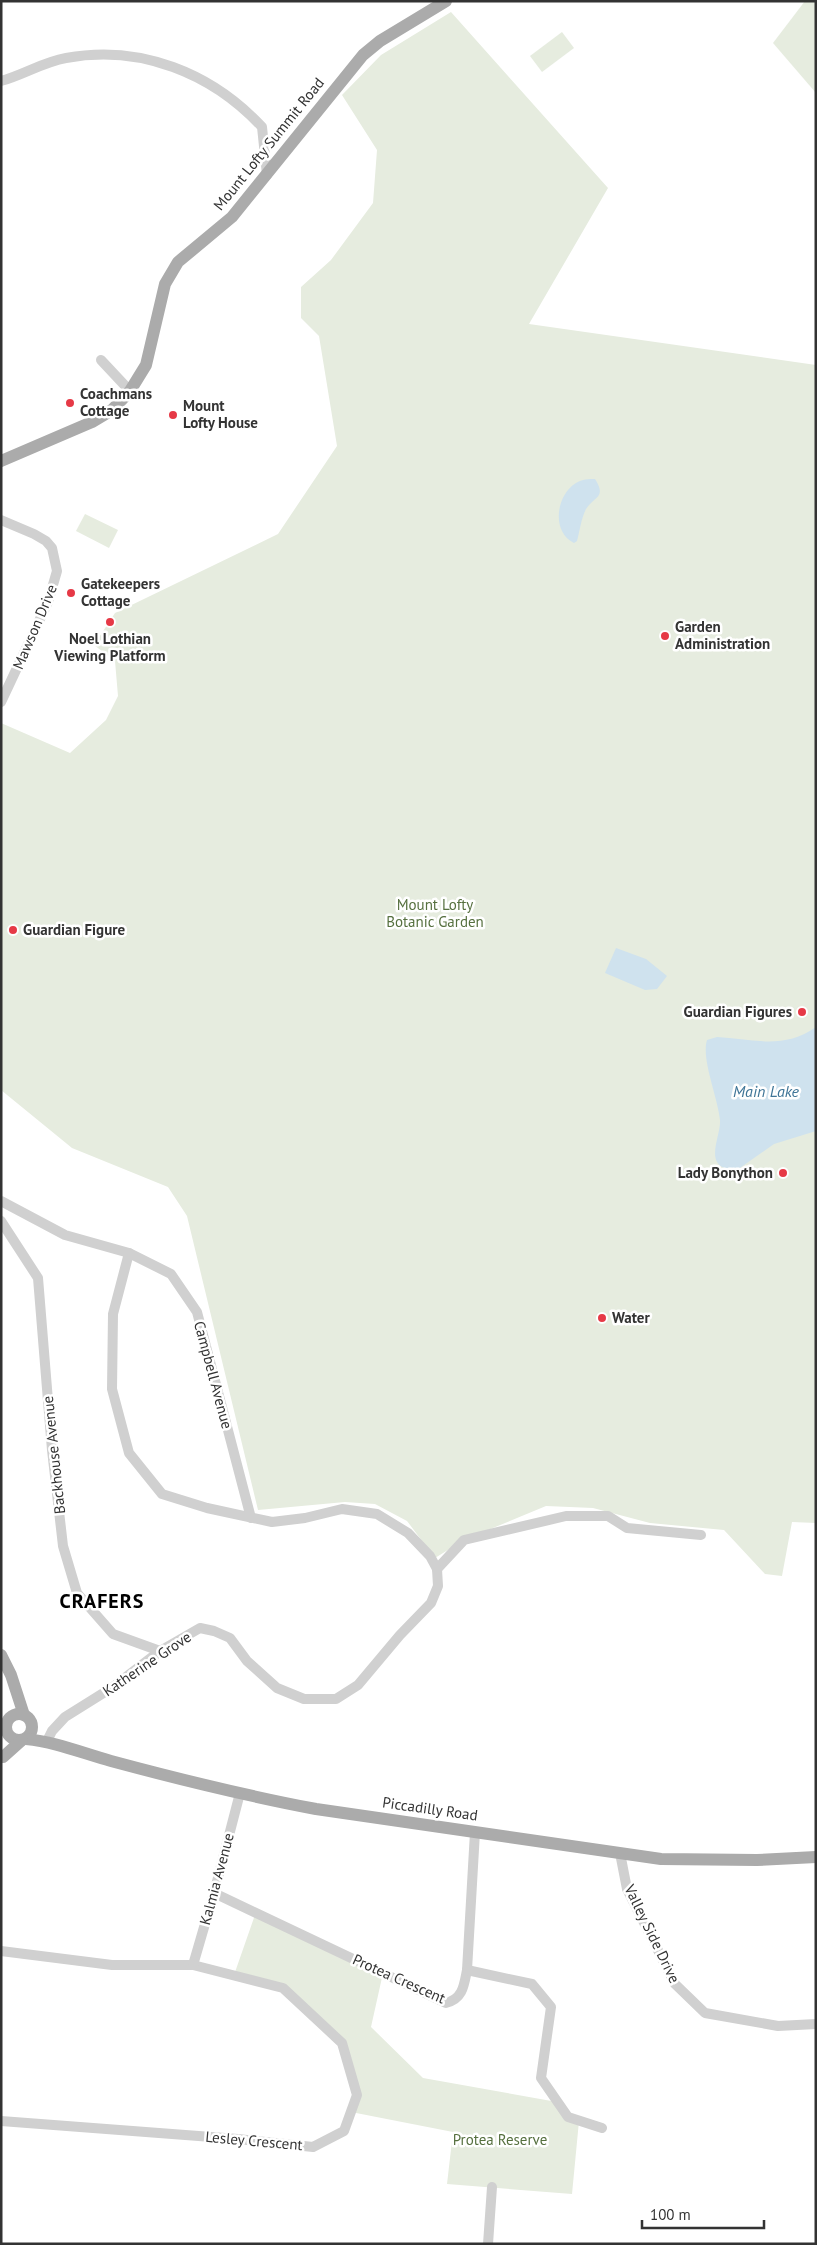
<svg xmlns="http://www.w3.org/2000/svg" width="817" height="2245" viewBox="0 0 817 2245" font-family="'PT Sans',sans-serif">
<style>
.green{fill:#e6ecdf}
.water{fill:#cfe2ee}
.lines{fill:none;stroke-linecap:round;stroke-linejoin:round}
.minor{stroke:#d0d0d0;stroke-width:10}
.major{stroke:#ababab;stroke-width:12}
.poi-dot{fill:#e63946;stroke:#fff;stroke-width:2}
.labels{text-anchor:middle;stroke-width:5;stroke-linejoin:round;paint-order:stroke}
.street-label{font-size:15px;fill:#333;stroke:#fff}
.poi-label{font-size:15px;font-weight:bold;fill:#333;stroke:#fff;text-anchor:start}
.park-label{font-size:15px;fill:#56703f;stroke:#fff}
.water-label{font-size:16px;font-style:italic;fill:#3f7597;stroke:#fff}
.district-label{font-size:20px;font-weight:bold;letter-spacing:1px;fill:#000;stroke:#fff}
</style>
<rect width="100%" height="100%" fill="#fff"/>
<g class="green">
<polygon points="805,1 816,1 816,93 773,43"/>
<polygon points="451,12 608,188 529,324 816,365 816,1523 792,1522 782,1576 765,1574 724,1530 650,1523 593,1508 546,1506 464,1540 435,1558 407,1521 375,1504 345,1502 258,1510 187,1216 168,1187 72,1148 1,1090 1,723 70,753 106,720 118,696 115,661 94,645 115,613 278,534 337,446 319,336 301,318 301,287 331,260 373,203 377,150 342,95 381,55"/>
<polygon points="562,32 574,48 542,72 530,56"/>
<polygon points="85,514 118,530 109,548 76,531"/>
<polygon points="256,1912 383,1973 371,2027 423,2078 557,2102 579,2121 572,2194 447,2184 453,2132 351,2112 357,2095 342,2043 283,1988 234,1975"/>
</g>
<g class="water">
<path d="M595,479C607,498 594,496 586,509C581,519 580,530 577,541L574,543C551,532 556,495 576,483C582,479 589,479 595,479Z"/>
<polygon points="616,948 646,959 667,976 657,989 645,990 605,973"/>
<path d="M816,1027V1131L774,1144L737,1170C730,1170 721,1169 717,1162C711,1151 721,1132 720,1120C718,1098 701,1059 707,1040L717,1037C753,1039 784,1050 816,1027Z"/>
</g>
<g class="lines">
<g class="minor">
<path d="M1,81C23,75 43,62 66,58C140,44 212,73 262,127L267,175"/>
<polyline points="101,360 130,391"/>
<polyline points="1,520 34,534 46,541 52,548 57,571 48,602 1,702"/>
<polyline points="1,1201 65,1235 129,1253 171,1274 197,1312 251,1518"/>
<polyline points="1,1221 38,1278 52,1450 63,1546 77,1593 113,1634 160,1651"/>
<polyline points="437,1569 464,1540 566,1516 608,1516 627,1528 701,1535"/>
<polyline points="47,1741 52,1731 65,1717 113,1687 160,1651 200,1628 214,1631 230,1638 247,1661 277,1688 304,1699 336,1699 358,1685 400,1635 431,1603 438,1586 437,1569 430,1556 408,1533 377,1514 342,1509 305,1518 272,1522 207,1508 162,1494 129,1453 112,1389 113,1314 129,1253"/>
<polyline points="620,1853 627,1889 675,1984 705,2013 778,2026 816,2024"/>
<path d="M214,1893L446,2003C463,1999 464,1985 467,1970L475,1832"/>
<polyline points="1,1951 112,1965 193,1965 283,1988 342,2043 357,2095 344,2131 313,2147 238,2139 1,2121"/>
<polyline points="193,1965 214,1893 240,1793"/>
<polyline points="467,1970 532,1984 551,2007 541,2078 568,2117 602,2128"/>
<polyline points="488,2244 492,2187"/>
</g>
<g class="major">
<polyline points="1,461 92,422 112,410 130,391 146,365 165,284 178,262 232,217 363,55 380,41 446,1"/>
<polyline points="1,1655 11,1675 24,1715"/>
<circle cx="19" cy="1727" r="13"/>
<path d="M26,1739C56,1742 82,1753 111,1761C178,1779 247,1796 316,1809L661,1859L757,1860L816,1857"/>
<polyline points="3,1757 22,1740"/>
</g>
</g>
<g class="poi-dot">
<circle cx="70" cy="403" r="5"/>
<circle cx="173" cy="415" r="5"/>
<circle cx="71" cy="593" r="5"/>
<circle cx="110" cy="622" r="5"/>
<circle cx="665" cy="636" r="5"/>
<circle cx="13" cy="930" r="5"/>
<circle cx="802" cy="1012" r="5"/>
<circle cx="783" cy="1173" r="5"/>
<circle cx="602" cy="1318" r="5"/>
</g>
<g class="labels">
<g class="street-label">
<text transform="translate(269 144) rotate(-51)" y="5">Mount Lofty Summit Road</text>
<text transform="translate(35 627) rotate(-67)" y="5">Mawson Drive</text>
<text transform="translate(213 1375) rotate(75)" y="5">Campbell Avenue</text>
<text transform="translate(54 1455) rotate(-96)" y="5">Backhouse Avenue</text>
<text transform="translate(147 1664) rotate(-34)" y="5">Katherine Grove</text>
<text transform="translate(430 1809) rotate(8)" y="5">Piccadilly Road</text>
<text transform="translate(217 1879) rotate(-75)" y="5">Kalmia Avenue</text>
<text transform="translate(652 1934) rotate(64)" y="5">Valley Side Drive</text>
<text transform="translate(399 1979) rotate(24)" y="5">Protea Crescent</text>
<text transform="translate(254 2141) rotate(5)" y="5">Lesley Crescent</text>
</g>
<g class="poi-label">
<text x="80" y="399">Coachmans<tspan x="80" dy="17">Cottage</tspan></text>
<text x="183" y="411">Mount<tspan x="183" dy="17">Lofty House</tspan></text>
<text x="81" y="589">Gatekeepers<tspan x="81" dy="17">Cottage</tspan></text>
<text x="675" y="632">Garden<tspan x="675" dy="17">Administration</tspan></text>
<text x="110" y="644" text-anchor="middle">Noel Lothian<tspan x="110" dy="17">Viewing Platform</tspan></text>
<text x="23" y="935">Guardian Figure</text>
<text x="792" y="1017" text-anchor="end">Guardian Figures</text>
<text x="773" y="1178" text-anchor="end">Lady Bonython</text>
<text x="612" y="1323">Water</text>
</g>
<g class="park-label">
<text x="435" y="910">Mount Lofty<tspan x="435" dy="17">Botanic Garden</tspan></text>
<text x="500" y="2145">Protea Reserve</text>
</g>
<g class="water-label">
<text x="766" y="1097">Main Lake</text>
</g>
<g class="district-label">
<text x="102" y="1608">CRAFERS</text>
</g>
</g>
<rect width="817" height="2245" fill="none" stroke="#333333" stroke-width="5"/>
<path d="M642 2220v8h122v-8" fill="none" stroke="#333333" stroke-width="2.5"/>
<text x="650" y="2220" font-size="15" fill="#333333" stroke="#ffffff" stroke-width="4" paint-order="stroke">100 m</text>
</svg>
